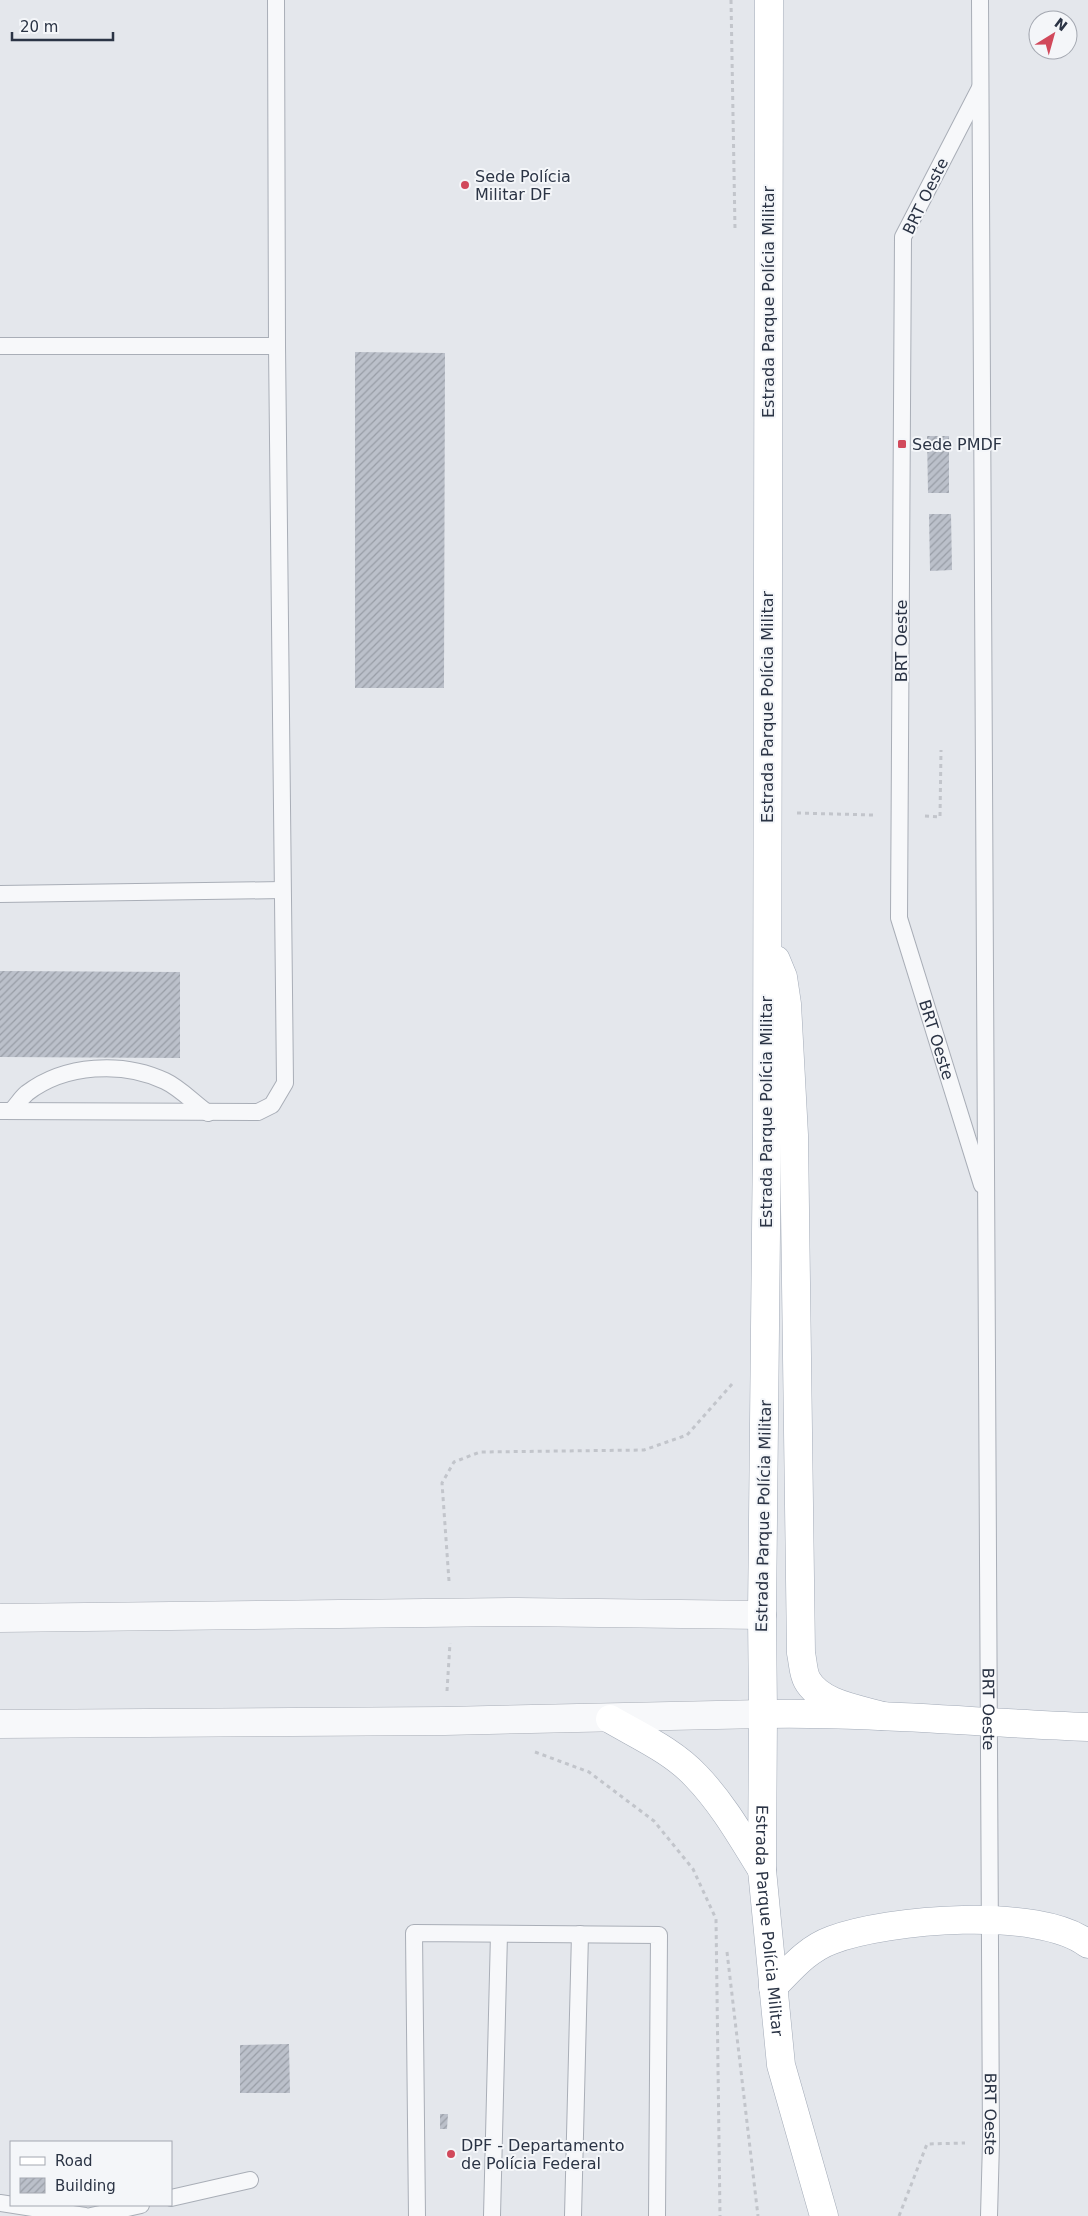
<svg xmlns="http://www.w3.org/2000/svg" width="1088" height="2216" viewBox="0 0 1088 2216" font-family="'DejaVu Sans',sans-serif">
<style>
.building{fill:url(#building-hatch)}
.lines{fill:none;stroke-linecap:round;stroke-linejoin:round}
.service-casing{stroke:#a9aeb7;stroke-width:18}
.tertiary-casing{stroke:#a9aeb7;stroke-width:29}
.primary-casing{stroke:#a3abb8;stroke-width:29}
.path{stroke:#c2c5cb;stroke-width:3;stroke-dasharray:4 4;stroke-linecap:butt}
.service{stroke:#f7f8fa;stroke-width:16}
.tertiary{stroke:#f7f8fa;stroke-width:28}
.primary{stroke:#fff;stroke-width:28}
.poi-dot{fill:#d1495b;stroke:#f4f6f9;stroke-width:2}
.labels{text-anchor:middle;stroke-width:4;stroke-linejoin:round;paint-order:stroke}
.poi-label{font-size:16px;fill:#2b3445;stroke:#f4f6f9;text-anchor:start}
.street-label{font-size:16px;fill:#2b3445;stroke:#f4f6f9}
</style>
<defs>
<pattern id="building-hatch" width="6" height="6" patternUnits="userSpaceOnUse" patternTransform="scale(1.25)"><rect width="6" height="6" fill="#bbc0ca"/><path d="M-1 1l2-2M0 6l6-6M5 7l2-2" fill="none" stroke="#989da6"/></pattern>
</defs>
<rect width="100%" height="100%" fill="#e4e7ec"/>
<g class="building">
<polygon points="355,352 445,353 444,688 355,688"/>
<polygon points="927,436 949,436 949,493 928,493"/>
<polygon points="929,514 951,514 952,570 930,571"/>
<polygon points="0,971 180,972 180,1058 0,1057"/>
<polygon points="289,2044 290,2093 240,2093 240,2045"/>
<polygon points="440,2114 448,2114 447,2129 440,2129"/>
</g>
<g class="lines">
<defs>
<g id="service">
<path id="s1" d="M980,0L991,2142L989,2216"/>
<path id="s2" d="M980,88L903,237L899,918L982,1185"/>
<polyline points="0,346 277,346"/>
<polyline points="0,894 282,890"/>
<path d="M12,1110C17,1105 21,1098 27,1093C65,1064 123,1061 165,1081C180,1088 194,1103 208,1113"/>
<polyline points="0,1111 258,1112 272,1105 285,1083 277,346 276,0"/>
<polyline points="171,2198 250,2180"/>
<polyline points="0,2203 85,2216"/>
<polyline points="91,2216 141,2205"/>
<polyline points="417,2216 414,1933 659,1935 657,2216"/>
<polyline points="492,2216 499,1934"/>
<polyline points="573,2216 580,1934"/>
</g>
<g id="tertiary">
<polyline points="0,1618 518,1612 762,1615"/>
<polyline points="0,1724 445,1721 763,1714"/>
</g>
<g id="primary">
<path id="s3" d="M769,0L767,1136L762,1615L763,1714L762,1870L781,2065L824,2216"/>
<path d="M776,960L783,977L787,1004L794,1135L801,1653C803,1662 803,1673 807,1680C820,1704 859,1709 883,1716"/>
<path d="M763,1714C872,1712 980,1723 1088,1727"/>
<path d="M610,1719C639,1736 673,1751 696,1776C723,1804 742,1838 762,1870"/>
<path d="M773,1987C791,1969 807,1949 832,1940C888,1919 1039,1906 1088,1944"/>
</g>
</defs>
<use href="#service" class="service-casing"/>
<use href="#tertiary" class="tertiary-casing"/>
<use href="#primary" class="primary-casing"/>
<g class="path">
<polyline points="731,0 735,229"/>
<polyline points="797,813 873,815"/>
<polyline points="925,816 940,817 941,750"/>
<polyline points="449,1581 442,1483 454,1462 480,1452 644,1450 687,1435 732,1384"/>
<polyline points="447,1691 450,1643"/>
<polyline points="535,1752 589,1772 654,1821 693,1869 716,1919 720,2216"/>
<polyline points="727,1952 758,2216"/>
<polyline points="899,2216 927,2144 965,2143"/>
</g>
<use href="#service" class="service"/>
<use href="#tertiary" class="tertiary"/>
<use href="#primary" class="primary"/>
</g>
<g class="poi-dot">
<circle cx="465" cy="185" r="5"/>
<rect x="897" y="439" width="10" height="10" rx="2.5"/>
<circle cx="451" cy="2154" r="5"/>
</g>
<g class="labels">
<g class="poi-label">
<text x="475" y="182">Sede Polícia<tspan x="475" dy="18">Militar DF</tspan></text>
<text x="912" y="450">Sede PMDF</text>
<text x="461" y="2151">DPF - Departamento<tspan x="461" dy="18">de Polícia Federal</tspan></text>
</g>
<g class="street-label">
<text transform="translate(925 196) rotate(-64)" y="6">BRT Oeste</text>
<text transform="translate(768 302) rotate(-90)" y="6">Estrada Parque Polícia Militar</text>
<text transform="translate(901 641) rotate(-90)" y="6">BRT Oeste</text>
<text transform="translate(767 707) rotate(-90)" y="6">Estrada Parque Polícia Militar</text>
<text dy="6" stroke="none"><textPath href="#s2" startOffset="976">BRT Oeste</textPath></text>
<text transform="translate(766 1112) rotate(-90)" y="6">Estrada Parque Polícia Militar</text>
<text transform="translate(763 1516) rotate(-89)" y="6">Estrada Parque Polícia Militar</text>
<text dy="6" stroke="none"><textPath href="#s1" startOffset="1709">BRT Oeste</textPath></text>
<text dy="6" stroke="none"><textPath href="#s3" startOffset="1921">Estrada Parque Polícia Militar</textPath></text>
<text dy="6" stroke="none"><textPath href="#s1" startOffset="2114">BRT Oeste</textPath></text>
</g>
</g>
<rect x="10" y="2141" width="162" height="65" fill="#f4f6f9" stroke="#a4a8b1"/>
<rect x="20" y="2157" width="25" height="8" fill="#ffffff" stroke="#a4a8b1"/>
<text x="55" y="2166" font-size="15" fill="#2b3445">Road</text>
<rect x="20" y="2178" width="25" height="15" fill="url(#building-hatch)" stroke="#a4a8b1"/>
<text x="55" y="2191" font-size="15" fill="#2b3445">Building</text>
<g transform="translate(1053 35) rotate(37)"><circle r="24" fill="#f4f6f9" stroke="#a4a8b1"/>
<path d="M0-4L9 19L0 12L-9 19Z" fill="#d1495b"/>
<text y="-8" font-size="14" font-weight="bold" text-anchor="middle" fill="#2b3445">N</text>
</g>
<path d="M12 32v8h101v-8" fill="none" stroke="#2b3445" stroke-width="2.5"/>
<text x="20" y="32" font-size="15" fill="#2b3445" stroke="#f4f6f9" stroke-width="4" paint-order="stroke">20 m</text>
</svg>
